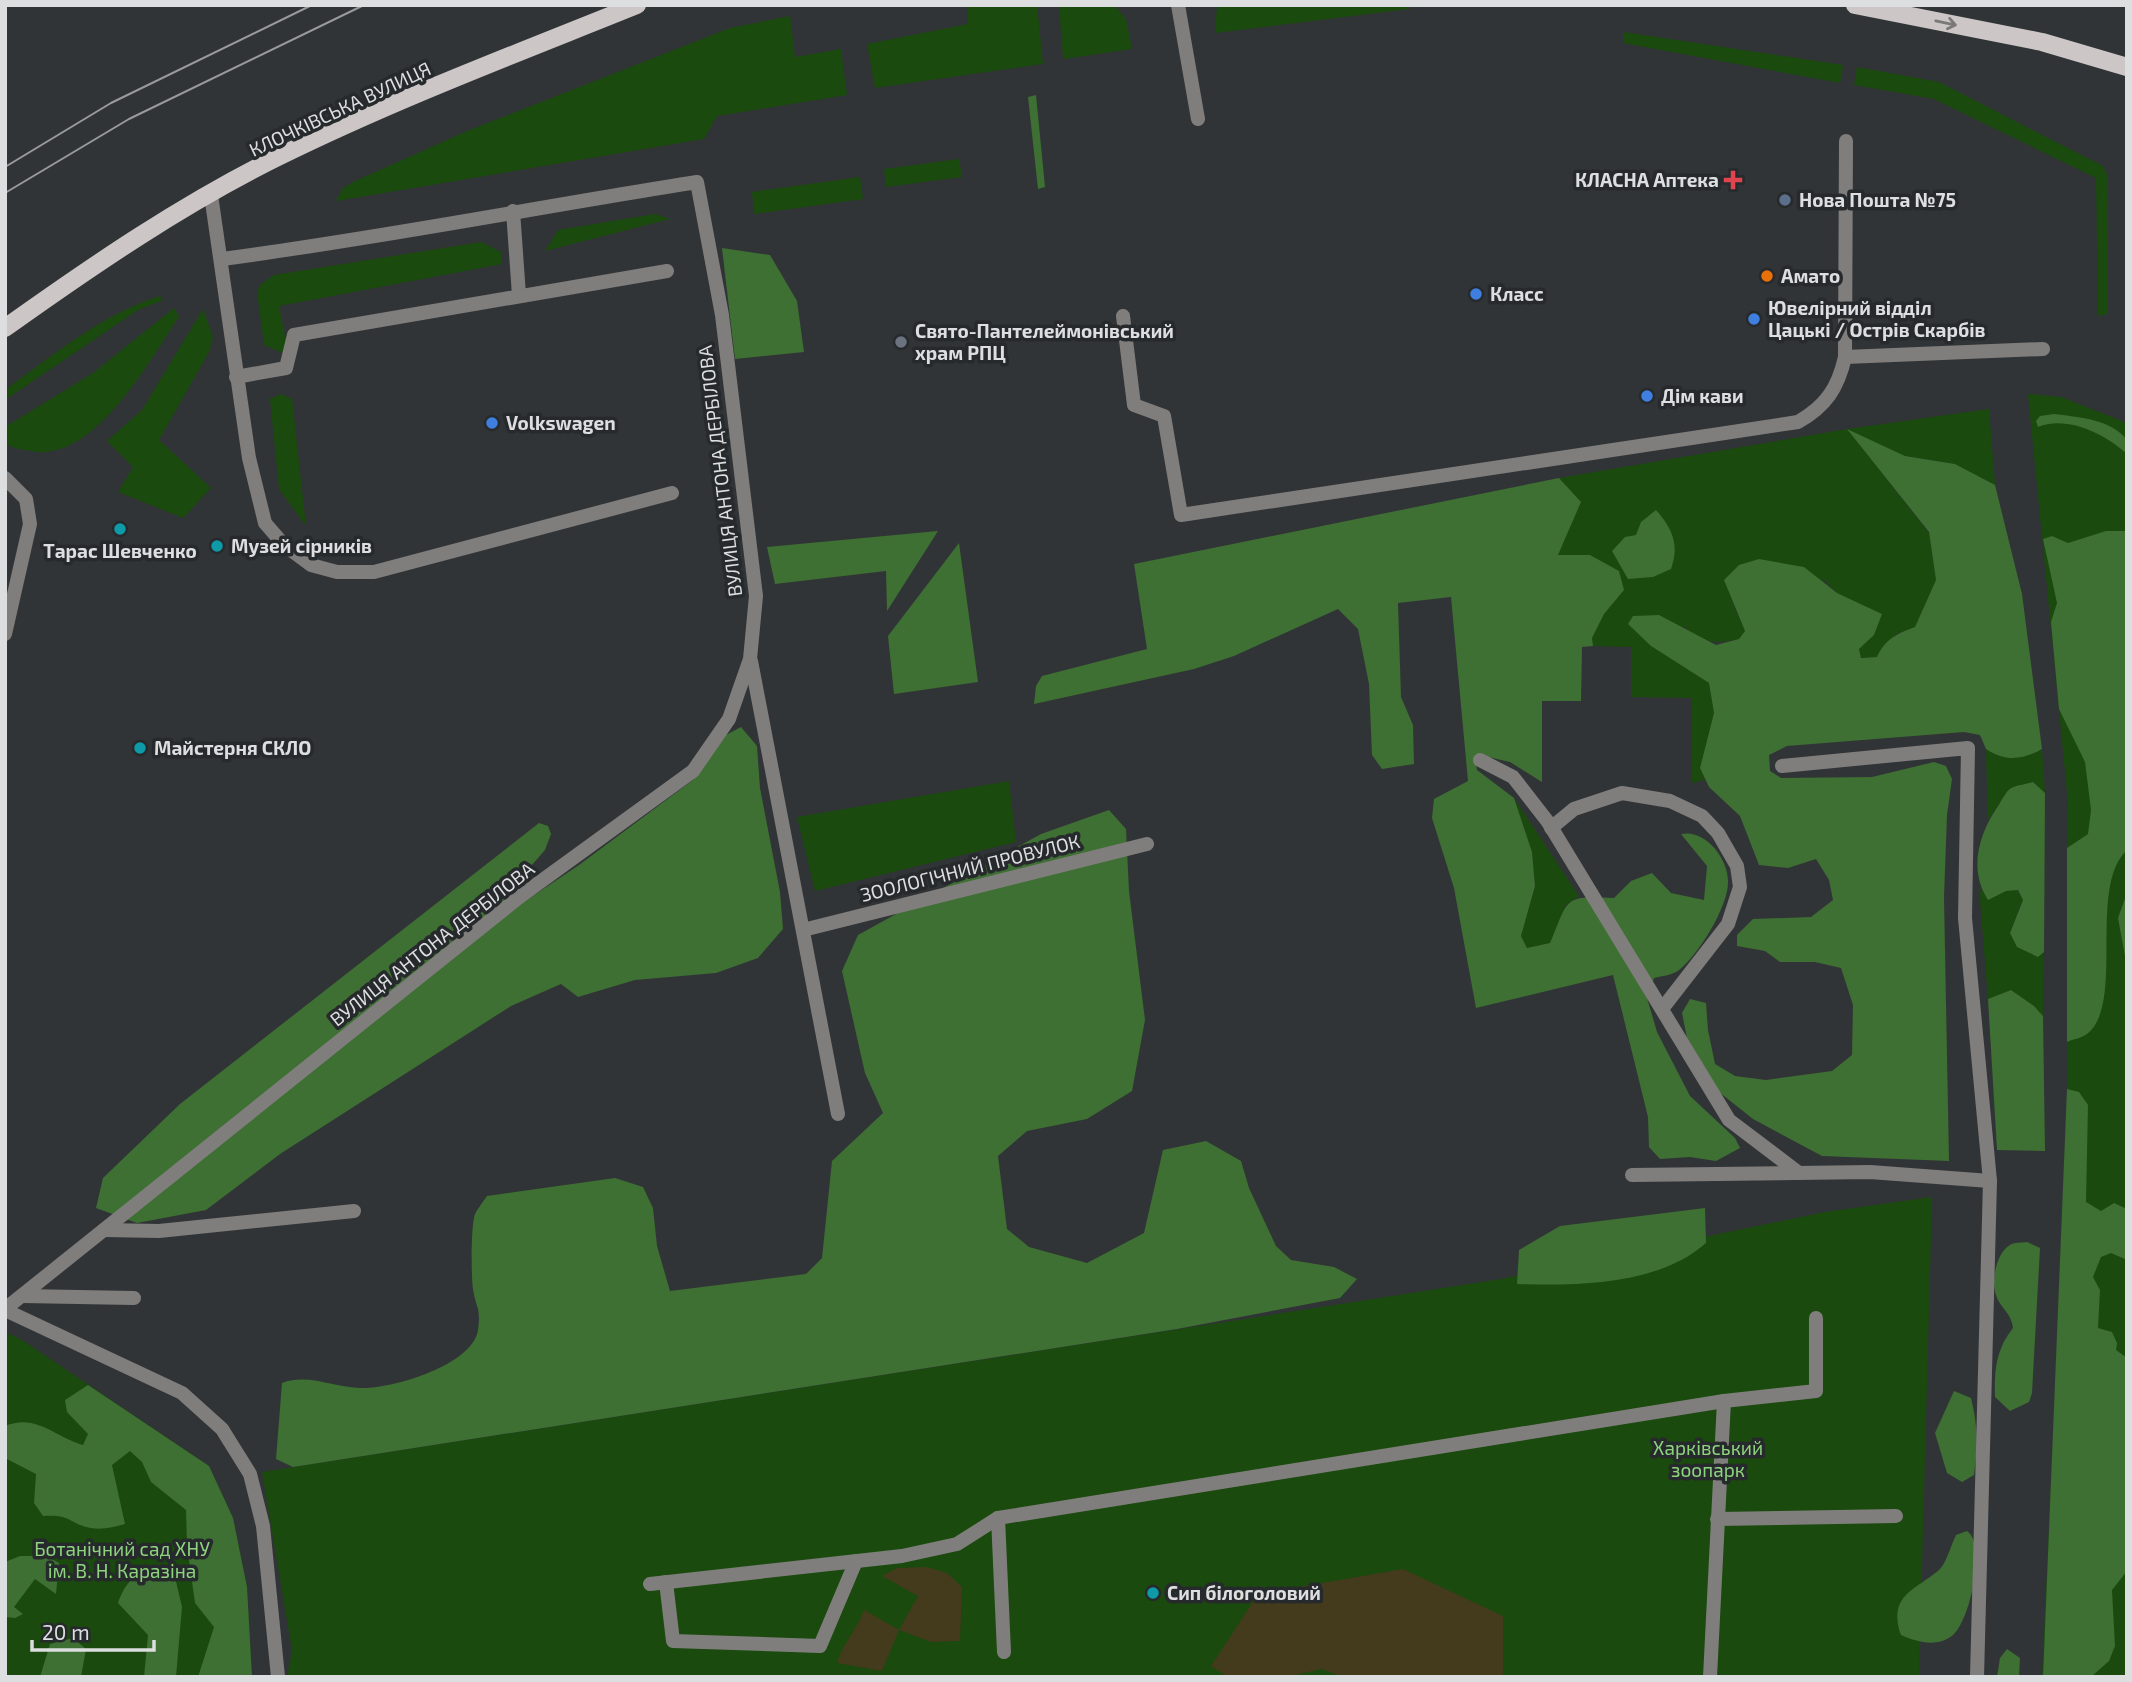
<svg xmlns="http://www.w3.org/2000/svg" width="2132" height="1682" viewBox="0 0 2132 1682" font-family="'Exo 2',sans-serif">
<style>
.green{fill:#1a4a0d}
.forest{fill:#3e6f33}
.sand{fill:#433b1b}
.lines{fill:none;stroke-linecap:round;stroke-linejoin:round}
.lane{stroke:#807e7d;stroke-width:14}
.street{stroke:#807e7d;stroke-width:14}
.primary{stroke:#ccc7c6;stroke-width:18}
.tram{stroke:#989a9c;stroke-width:2}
.oneway{stroke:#7a7879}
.health-dot{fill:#e0444e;stroke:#272a2c;stroke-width:2.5}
.service-dot{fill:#5c6f8a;stroke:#272a2c;stroke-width:2.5}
.food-dot{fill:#e8710a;stroke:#272a2c;stroke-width:2.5}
.shop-dot{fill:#3f7fe0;stroke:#272a2c;stroke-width:2.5}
.worship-dot{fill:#6b7280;stroke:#272a2c;stroke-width:2.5}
.culture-dot{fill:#0f9aa8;stroke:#272a2c;stroke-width:2.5}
.labels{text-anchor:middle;stroke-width:7;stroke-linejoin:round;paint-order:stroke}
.street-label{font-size:19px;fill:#dcdee0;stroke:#272a2c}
.poi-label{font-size:19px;font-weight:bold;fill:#dcdee0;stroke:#272a2c;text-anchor:start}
.park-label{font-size:19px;fill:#8ed47f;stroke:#272a2c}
</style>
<rect width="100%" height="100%" fill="#313436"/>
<g class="green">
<polygon points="967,5 1037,5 1043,64 875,88 867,44 968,24"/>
<polygon points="1059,5 1114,5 1126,19 1132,49 1063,59"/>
<polygon points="1217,5 1408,5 1409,9 1215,33"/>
<polygon points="790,16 795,57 841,49 847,95 717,116 704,139 336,201 343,188 353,182 467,131 730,28"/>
<polygon points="1623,32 1843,65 1840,83 1623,43"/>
<polygon points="1857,67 1939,82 2103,166 2108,177 2108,314 2098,316 2096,178 1934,99 1854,85"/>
<polygon points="959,159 962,177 886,187 884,169"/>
<polygon points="860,177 863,199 754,214 752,192"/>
<polygon points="655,214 670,219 545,251 558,230"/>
<polygon points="481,242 501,252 502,264 279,306 287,346 283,353 264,345 257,292 260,285 274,275"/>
<path d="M160,296L163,300L138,310L5,400V390C53,355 104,313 160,296Z"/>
<path d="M174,308L179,317C148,362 94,464 30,451C21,449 13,449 5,443V427L93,373Z"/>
<polygon points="203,309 213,337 209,352 159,440 211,488 183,518 118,492 133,467 107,441 142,410"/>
<polygon points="281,394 292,399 306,526 279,489 270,399"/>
<polygon points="2028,394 2061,397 2127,423 2127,1677 2042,1677 2067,1144 2068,802"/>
<path d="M1989,409L1995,485L1955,464L1905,456L1848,430L1929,533L1936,580L1915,627L1896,634L1877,657L1861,658L1859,649L1874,635L1882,614L1837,593L1824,580L1732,601L1745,631L1739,639C1717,644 1700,644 1684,626L1651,646L1709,683L1714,713L1700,768L1705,780L1692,783V698L1631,697V647L1593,646L1591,639L1604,614L1624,590L1557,555L1581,502L1559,478L1847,429Z"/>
<path d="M1986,749C2005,762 2023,760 2042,749L2045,793L2033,782L2010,788L1988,820Z"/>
<polygon points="1009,781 1016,842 815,891 797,817"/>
<polygon points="1514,798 1579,896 1566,905 1550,943 1527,948 1521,936 1535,886 1532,852"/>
<polygon points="1979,887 1988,899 2006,891 2017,890 2023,899 2010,933 2037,957 2044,952 2043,1016 2034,1006 2011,990 1988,999"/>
<polygon points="1932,1197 1919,1677 287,1677 292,1650 262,1472 1501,1279 1825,1212"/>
<polygon points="5,1332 22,1340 209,1466 233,1518 247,1587 252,1677 5,1677"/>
</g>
<g class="forest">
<polygon points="1036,95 1045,187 1038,189 1028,97"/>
<polygon points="722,248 770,255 797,301 804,352 735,359"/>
<path d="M2054,414C2078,417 2111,419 2127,440V454C2105,434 2067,415 2038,427L2036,421L2040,416Z"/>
<path d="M1847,429L1905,456L1955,464L1995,485L2022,594L2042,749C2023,760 2005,762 1986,749L1980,735L1964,732L1787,746L1769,755L1770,771L1781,778L1872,777L1934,762L1946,766L1952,779L1947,815L1944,897L1949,1161L1822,1156L1753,1119L1719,1092L1687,1038L1682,1013L1690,999L1706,1003L1708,1030L1715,1064L1735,1076L1766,1080L1832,1071L1852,1055L1853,1005L1841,968L1815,962H1780L1765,951L1737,946V935L1753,919L1811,917L1833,900L1829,880L1816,859L1788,868L1759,865L1740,816L1709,787L1700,768L1714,713L1709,683L1651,646L1628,624L1633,616L1659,615L1716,645L1739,639L1745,631L1724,580L1739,565L1759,559L1804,567L1837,593L1882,614L1874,635L1859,649L1861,658L1877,657C1885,639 1898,633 1915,627L1936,580L1929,532Z"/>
<path d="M1559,478L1581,502L1558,555H1590L1619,571L1624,590L1604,614L1592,638L1593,646L1582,647L1581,701H1542V782L1510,762L1475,754L1477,770L1514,798L1532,852L1535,886L1521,936L1527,948L1550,943C1569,898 1563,895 1614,898L1631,881L1652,873L1671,893L1704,900L1707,866L1681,834C1705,829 1728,858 1728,881C1729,906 1698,955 1679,970C1673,975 1662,976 1654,978L1647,998L1657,1032L1690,1096L1735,1138L1740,1148L1716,1161L1690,1157L1660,1159L1649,1147L1648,1117L1613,975L1476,1008L1454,888L1432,818L1434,799L1468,781L1451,597L1398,603L1401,697L1413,725L1414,764L1382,769L1372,755L1369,684L1358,629L1338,609L1234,656L1194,669L1034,704L1036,686L1042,676L1147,649L1134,564Z"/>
<path d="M1656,510C1672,528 1680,545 1671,569L1653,577L1628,579L1612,551L1625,537L1636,535L1641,522Z"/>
<polygon points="938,531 887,611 886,571 775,584 767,547"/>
<path d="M2106,531H2127V850C2087,887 2126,1004 2087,1034C2082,1038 2073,1039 2067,1042V848L2088,834L2091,810L2085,762L2059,709L2051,622L2057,603L2043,539L2052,536L2068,543Z"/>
<polygon points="959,543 978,682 894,694 888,636"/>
<polygon points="741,727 757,746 760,788 780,892 783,929 758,958 716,973 635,980 578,997 561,984 511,1006 280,1154 206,1210 137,1223 96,1208 103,1178 180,1104 539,823 548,826 551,834 545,850 504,897 512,910 579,865 693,780 726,735"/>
<path d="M2033,782L2045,793L2044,952L2038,957L2017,947L2010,933L2023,900L2018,890L2006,891L1988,900C1968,869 1979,834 1998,806C2002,800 2006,791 2011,788C2017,785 2027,784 2033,782Z"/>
<path d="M1109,810L1126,829L1129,891L1145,1020L1132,1091L1087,1119L1027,1131L998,1156L1007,1229L1029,1247L1087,1263L1144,1233L1163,1150L1206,1141L1241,1161L1249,1188L1276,1246L1291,1260L1334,1267L1357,1279L1340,1298L1177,1329L293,1467L276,1459L282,1383C309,1373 334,1388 361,1388C392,1389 473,1365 478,1330C481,1306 476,1309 473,1289C471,1276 471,1225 475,1214C478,1208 483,1202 487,1196L615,1178L643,1187L653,1208L657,1246L670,1291L806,1274L822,1258L832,1161L883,1113L865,1073L842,971L858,935L1041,834Z"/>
<polygon points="2127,893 2127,967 2118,918"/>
<polygon points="2011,990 2034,1006 2043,1016 2045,1151 1997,1150 1988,999"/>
<polygon points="2067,1089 2079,1092 2088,1105 2086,1202 2101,1211 2114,1203 2127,1209 2127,1260 2111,1253 2101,1257 2093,1277 2100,1290 2098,1328 2112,1332 2117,1343 2116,1350 2127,1358 2127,1571 2112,1590 2115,1646 2109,1661 2091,1677 2043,1677"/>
<path d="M1705,1208L1706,1243C1659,1285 1578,1286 1517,1284L1519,1250L1560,1226Z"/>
<path d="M2027,1242L2040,1248L2032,1393L2029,1402L2010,1411L1995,1397C1994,1371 1996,1349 2013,1328C2011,1312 2000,1308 1996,1295C1991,1281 1996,1253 2010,1245C2014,1242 2022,1243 2027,1242Z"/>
<path d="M88,1385L209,1466L233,1518L247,1587L252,1677H198L214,1627L195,1603L187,1546L186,1510L151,1482L142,1462L130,1451L112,1465L125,1524C114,1527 102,1530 91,1528C69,1524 72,1514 43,1516L34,1503L36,1474L5,1458V1426C36,1413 55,1437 83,1445L88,1434L67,1412L65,1400Z"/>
<path d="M1954,1391L1971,1398C1978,1426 1978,1447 1974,1475L1962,1482L1947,1473L1935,1433Z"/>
<path d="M1967,1531C1987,1544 1970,1621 1953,1635C1937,1648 1917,1642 1901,1635C1888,1595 1914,1591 1939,1570C1946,1564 1951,1545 1956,1535Z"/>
<polygon points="20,1556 47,1556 59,1563 56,1594 35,1579 14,1607 23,1614 15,1618 5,1617 5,1562"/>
<path d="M160,1565L175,1577L182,1607L176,1677H144L148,1635L118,1603C126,1580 137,1572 160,1565Z"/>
<polygon points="73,1638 86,1649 81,1677 40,1677 50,1644"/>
<polygon points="2007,1649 2020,1658 2019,1677 1997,1677 2000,1658"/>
</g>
<g class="sand">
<path d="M927,1567L947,1573L962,1587L960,1641L931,1642L899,1630L882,1671L837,1663C842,1644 857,1630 864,1610L899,1630L918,1596L882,1576L897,1568Z"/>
<polygon points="1403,1569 1503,1616 1503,1677 1343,1677 1322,1669 1286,1677 1228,1677 1211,1666 1258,1594"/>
</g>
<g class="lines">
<g class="lane">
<polyline points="1178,5 1198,119"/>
<polyline points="211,195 249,458 265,523 284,545 311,565 337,572 374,572 672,493"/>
<polyline points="513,211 519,295"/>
<path d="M1123,316L1134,405L1164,416L1181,515L1798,422C1826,406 1838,388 1845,357L1846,141"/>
<polyline points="1845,357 2043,349"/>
<polyline points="236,377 286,368 294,335 667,271"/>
<polyline points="1480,760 1513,777 1548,822 1729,1120 1799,1173"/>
<polyline points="1782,766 1968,748 1965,918 1990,1181 1977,1677"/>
<polyline points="1551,828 1574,809 1622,793 1670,801 1702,816 1718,833 1737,866 1740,887 1728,924 1662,1009"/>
<polyline points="1632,1175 1870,1172 1990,1181"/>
<polyline points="104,1230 159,1231 354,1211"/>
<polyline points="22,1296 134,1298"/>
<polyline points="1724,1401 1816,1391 1816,1318"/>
<polyline points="1717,1519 1896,1516"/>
<polyline points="666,1582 673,1641 820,1646 856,1561"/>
<polyline points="650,1584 902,1556 957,1544 998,1518"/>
<polyline points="1004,1652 998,1518 1724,1401 1710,1677"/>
</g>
<g class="street">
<polyline points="5,478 26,499 30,524 5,634"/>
<polyline points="751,661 838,1114"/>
<polyline points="803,930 1147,844"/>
<path d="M5,1309L518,898L693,771L729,719L750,659L756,596L722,315L697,182C538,207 381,238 222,259"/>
<polyline points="5,1310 182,1393 222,1429 250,1474 263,1526 278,1677"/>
</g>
<g class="primary">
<polyline points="1855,5 2042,42 2127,67"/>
<path d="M5,328C92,266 184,203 280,156C396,99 518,53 637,5"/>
</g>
<g class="tram">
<polyline points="5,167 111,103 312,5"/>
<polyline points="5,193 129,119 364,5"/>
</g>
</g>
<defs><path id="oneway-shaft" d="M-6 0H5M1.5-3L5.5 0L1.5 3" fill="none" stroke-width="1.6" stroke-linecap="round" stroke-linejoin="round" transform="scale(1.75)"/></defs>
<use class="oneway" href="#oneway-shaft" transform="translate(1946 23) rotate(12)"/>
<path class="health-dot" d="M1729.5 169.5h7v7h7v7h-7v7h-7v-7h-7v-7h7z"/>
<circle class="service-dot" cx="1785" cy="200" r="7"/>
<circle class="food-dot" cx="1767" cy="276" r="7"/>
<g class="shop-dot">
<circle cx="1476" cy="294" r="7"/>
<circle cx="1754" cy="319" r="7"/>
<circle cx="1647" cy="396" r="7"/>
<circle cx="492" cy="423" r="7"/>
</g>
<circle class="worship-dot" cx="901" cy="342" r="7"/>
<g class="culture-dot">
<circle cx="120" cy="529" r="7"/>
<circle cx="217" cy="546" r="7"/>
<circle cx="140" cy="748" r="7"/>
<circle cx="1153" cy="1593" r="7"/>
</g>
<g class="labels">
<g class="street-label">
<text transform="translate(340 109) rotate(-25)" y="7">КЛОЧКІВСЬКА ВУЛИЦЯ</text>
<text transform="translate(720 471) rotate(-97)" y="7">ВУЛИЦЯ АНТОНА ДЕРБІЛОВА</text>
<text transform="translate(970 868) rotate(-14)" y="7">ЗООЛОГІЧНИЙ ПРОВУЛОК</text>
<text transform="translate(432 944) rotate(-38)" y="7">ВУЛИЦЯ АНТОНА ДЕРБІЛОВА</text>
</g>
<g class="poi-label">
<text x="1719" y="187" text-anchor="end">КЛАСНА Аптека</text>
<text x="1799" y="207">Нова Пошта №75</text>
<text x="1781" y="283">Амато</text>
<text x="1490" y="301">Класс</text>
<text x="1768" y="315">Ювелірний відділ<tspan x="1768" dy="22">Цацькі / Острів Скарбів</tspan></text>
<text x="915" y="338">Свято-Пантелеймонівський<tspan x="915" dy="22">храм РПЦ</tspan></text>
<text x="1661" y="403">Дім кави</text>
<text x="506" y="430">Volkswagen</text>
<text x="231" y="553">Музей сірників</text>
<text x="120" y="558" text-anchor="middle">Тарас Шевченко</text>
<text x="154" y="755">Майстерня СКЛО</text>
<text x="1167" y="1600">Сип білоголовий</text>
</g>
<g class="park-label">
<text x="1708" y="1455">Харківський<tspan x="1708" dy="22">зоопарк</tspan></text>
<text x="122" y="1556">Ботанічний сад ХНУ<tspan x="122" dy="22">ім. В. Н. Каразіна</tspan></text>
</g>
</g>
<rect width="2132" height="1682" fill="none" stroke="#dcdee0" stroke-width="14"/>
<path d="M32 1640v10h122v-10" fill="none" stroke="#dcdee0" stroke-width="3.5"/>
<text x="42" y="1640" font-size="21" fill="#dcdee0" stroke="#272a2c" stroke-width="5" paint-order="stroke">20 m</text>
</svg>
